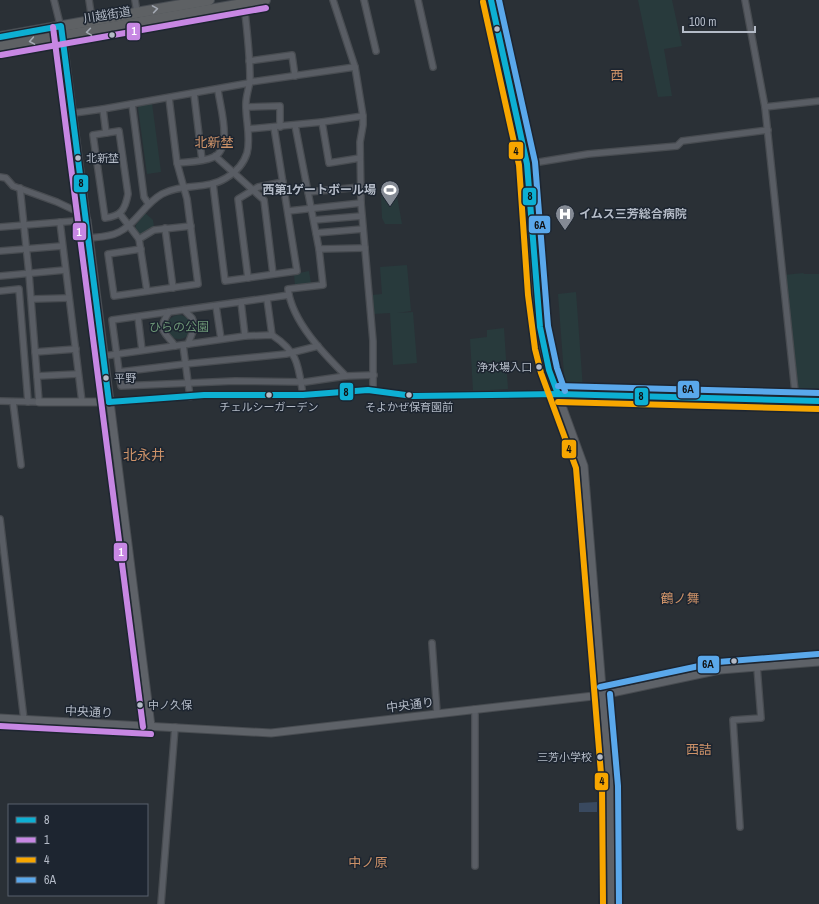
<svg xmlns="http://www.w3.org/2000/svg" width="819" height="904" viewBox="0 0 819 904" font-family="'Archivo Narrow','Noto Sans JP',sans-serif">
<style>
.green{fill:#283a3c}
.water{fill:#39495f}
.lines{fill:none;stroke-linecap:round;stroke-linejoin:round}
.street-casing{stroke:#484c51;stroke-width:8}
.secondary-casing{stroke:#484c51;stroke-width:9}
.highway-casing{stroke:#464b51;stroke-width:12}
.street{stroke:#595d64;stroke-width:5.5}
.secondary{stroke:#5e6268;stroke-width:7}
.highway{stroke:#5e6164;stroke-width:10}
.bus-1-casing{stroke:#1d2530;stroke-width:9}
.bus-2-casing{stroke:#1d2530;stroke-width:9}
.bus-3-casing{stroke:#1d2530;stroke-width:9}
.bus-4-casing{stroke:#1d2530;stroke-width:9}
.bus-1{stroke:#0dafd3;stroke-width:6}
.bus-2{stroke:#c787e3;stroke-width:6}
.bus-3{stroke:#f7a600;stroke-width:6}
.bus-4{stroke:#5aa8eb;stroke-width:6}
.oneway{stroke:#a3a9b3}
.bus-dot{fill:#b4bbc7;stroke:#1d2530;stroke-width:1.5}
.labels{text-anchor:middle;stroke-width:3;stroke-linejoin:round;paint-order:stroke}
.bus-label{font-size:11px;fill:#b4bbc7;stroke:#1d2530;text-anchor:start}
.street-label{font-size:12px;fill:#b4bbc7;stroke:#1d2530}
.poi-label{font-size:12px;font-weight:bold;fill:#b4bbc7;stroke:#1d2530;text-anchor:end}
.park-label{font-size:12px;fill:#6c9675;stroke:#1d2530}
.neighbourhood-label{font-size:13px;fill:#cd9268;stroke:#1d2530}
.quarter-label{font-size:14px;fill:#cd9268;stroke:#1d2530}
.line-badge{stroke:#1d2530;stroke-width:1.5}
.badge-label{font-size:11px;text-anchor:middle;font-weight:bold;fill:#fff}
.pale-badge-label{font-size:11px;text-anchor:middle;font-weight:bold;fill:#111}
</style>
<rect width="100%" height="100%" fill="#2a3036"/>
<g class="green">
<polygon points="638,0 672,0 682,46 664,49 672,96 658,97"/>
<polygon points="152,103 161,172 147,174 138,108 140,105"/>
<polygon points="395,195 397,196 402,224 385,224 382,218 381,196"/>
<polygon points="145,213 153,220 154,227 143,234 140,234 135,229 136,225"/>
<polygon points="407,265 411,311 397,313 413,312 417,363 393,365 390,313 373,314 372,295 382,294 380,267"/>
<polygon points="309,271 311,283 295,286 294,274"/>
<polygon points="803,273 804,274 819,274 819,398 797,397 784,275"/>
<polygon points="576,292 583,389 565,388 558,294"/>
<circle cx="179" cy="327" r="12"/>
<polygon points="504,328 508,389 473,391 470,339 487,337 487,330"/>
</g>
<polygon class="water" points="597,802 597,812 579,812 579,803"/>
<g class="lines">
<defs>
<g id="street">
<polyline points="54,0 63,36 87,220"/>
<polyline points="89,0 92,20"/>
<polyline points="135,0 137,12"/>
<polyline points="333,0 355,67 363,116 363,125 360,142 361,203 373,341 373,391"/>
<polyline points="364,0 376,51"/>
<polyline points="418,0 433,67"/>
<polyline points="745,0 765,107 796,401"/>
<polyline points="249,61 292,55 295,76"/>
<polyline points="250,82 355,67"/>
<polyline points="194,94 202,160"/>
<polyline points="132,104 144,197 148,203"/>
<polyline points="246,107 280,106 280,127"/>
<polyline points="765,107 819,101"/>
<polyline points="103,109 106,133"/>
<polyline points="74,113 103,109 249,83"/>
<polyline points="322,122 329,163 360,158"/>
<path d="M295,125L319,249L323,285L288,289C292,322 324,354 346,376"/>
<polyline points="248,129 322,122 363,116"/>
<path d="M119,131L128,194C125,210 121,216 105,218L93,135Z"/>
<polyline points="215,156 264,200 273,274"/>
<path d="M177,163C189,162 203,162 214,157C233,147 220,107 218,90"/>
<polyline points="527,164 588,154 677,146 682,141 768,130"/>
<polyline points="0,177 6,178 13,186 57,202 76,211 87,220"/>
<polyline points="213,184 225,281 297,271 274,127"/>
<polyline points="308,192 361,187"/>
<polyline points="288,211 361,203"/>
<polyline points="120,214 139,239 147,291"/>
<polyline points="314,220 362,216"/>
<polyline points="60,222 82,402"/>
<polyline points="0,227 87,220"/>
<polyline points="165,228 173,288"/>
<polyline points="316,233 363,229"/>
<path d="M89,238C99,237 110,237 119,232C136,224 144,204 162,194C182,183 207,190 226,178C236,172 244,163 247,153C251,138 246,122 246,107C245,98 249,89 250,80C250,55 247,29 244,4"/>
<polyline points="139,239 154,230 191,226"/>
<polyline points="141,249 108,254 114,296 198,284 187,199 177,163 169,98"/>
<polyline points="319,249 365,248"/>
<polyline points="0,251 62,246"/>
<polyline points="0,276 65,270"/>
<polyline points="248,278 238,199 258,187 283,182"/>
<polyline points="0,291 19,289 28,402"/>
<polyline points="289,295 112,320 121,386 235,381 305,382 346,376 374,375"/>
<polyline points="32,299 69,298"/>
<polyline points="267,299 272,335"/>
<polyline points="241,302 245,336"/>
<polyline points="216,306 221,339"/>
<polyline points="184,310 192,318 195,326 188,344"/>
<path d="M169,312C156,332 165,331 175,346"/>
<polyline points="138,317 142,350"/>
<polyline points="183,345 190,397"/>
<polyline points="35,352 76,349"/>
<path d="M104,356L245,336L272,335C299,353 298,365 303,395"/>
<polyline points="119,372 185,364 286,354 318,346"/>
<polyline points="37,376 78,374"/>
<polyline points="0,401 39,402 29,274 20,188"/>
<polyline points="13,402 21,465"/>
<polyline points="109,402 204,395 303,395 368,390 413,396"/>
<polyline points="0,519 24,720"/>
<polyline points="432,643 437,713"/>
<polyline points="475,709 475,866"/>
<polyline points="740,827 733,720 761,718 757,667"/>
<polyline points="161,904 175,727"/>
</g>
<g id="secondary">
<polyline points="491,0 527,164 536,294 543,348 549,370 584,466 610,786 611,904"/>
<polyline points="87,220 151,726"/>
<polyline points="413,396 558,394 819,401"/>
<polyline points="39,402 109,402"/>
<polyline points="0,718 271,733 602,695 720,670 819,662"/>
</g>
<g id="highway">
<polyline points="0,37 209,0"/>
<polyline points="0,47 265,0"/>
</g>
</defs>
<use href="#street" class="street-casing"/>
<use href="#secondary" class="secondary-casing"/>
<use href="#highway" class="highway-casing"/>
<use href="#street" class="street"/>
<use href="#secondary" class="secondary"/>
<use href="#highway" class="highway"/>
<defs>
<g id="bus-1">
<polyline points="491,0 527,164 540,327 549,370 558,394"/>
<polyline points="0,37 61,26 109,402"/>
<polyline points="109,402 204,395 303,395 368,390 413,396 558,394 819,401"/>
</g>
<g id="bus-2">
<polyline points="53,27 143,727"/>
<polyline points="1,55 266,8"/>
<polyline points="0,726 151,734"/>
</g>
<g id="bus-3">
<polyline points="483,2 519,165 528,295 535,349 541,373 576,468 602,786 603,904"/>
<polyline points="558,402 819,409"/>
</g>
<g id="bus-4">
<polyline points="499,0 535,162 548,326 557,368 565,391"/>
<polyline points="558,386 819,393"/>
<polyline points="600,687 718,662 818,654"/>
<polyline points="610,694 618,786 619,904"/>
</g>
</defs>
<use href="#bus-1" class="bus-1-casing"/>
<use href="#bus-2" class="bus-2-casing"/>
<use href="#bus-3" class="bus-3-casing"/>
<use href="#bus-4" class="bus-4-casing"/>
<use href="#bus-1" class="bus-1"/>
<use href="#bus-2" class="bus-2"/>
<use href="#bus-3" class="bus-3"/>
<use href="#bus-4" class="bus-4"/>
</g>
<defs><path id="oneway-chevron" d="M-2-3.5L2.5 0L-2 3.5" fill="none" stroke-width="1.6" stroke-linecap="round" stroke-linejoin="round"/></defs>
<g class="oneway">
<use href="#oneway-chevron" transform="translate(155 9) rotate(-9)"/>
<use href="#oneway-chevron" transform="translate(89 32) rotate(171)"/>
<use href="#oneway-chevron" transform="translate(32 41) rotate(170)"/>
</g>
<defs>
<symbol id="stadium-pin" viewBox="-11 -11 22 30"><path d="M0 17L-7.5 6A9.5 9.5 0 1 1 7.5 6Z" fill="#848a94" stroke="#1d2530"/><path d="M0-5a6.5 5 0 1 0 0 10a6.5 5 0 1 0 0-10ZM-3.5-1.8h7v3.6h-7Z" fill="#fff"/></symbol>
<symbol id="hospital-pin" viewBox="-11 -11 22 30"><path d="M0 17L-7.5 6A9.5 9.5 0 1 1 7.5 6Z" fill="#848a94" stroke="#1d2530"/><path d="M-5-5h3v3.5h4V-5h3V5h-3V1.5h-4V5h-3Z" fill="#fff"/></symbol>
</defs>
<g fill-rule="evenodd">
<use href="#stadium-pin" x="379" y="179" width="22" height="30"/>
<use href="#hospital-pin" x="554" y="203" width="22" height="30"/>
</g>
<g class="bus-dot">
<circle cx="497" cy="29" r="3.5"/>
<circle cx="112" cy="35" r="3.5"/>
<circle cx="78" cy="158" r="3.5"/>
<circle cx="539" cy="367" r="3.5"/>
<circle cx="106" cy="378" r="3.5"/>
<circle cx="269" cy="395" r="3.5"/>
<circle cx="409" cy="395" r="3.5"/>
<circle cx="734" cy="661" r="3.5"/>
<circle cx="140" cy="705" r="3.5"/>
<circle cx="600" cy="757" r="3.5"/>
</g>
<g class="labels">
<g class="bus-label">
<text x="86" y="162">北新埜</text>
<text x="532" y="371" text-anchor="end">浄水場入口</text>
<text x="114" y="382">平野</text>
<text x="269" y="411" text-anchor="middle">チェルシーガーデン</text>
<text x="409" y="411" text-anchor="middle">そよかぜ保育園前</text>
<text x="148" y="709">中ノ久保</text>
<text x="592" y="761" text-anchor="end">三芳小学校</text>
</g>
<g class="street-label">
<text transform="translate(107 15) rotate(-9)" y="4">川越街道</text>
<text transform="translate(410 705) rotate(-7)" y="4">中央通り</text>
<text transform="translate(89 712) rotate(3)" y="4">中央通り</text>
</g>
<g class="poi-label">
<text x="376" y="194">西第1ゲートボール場</text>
<text x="579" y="218" text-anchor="start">イムス三芳総合病院</text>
</g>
<g class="park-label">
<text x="179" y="331">ひらの公園</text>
</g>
<g class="neighbourhood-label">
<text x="617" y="80">西</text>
<text x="214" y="147">北新埜</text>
<text x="680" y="603">鶴ノ舞</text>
<text x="699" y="754">西詰</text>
<text x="368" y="867">中ノ原</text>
</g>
<g class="quarter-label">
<text x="144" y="460">北永井</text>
</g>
</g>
<g class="line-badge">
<rect x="126" y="22" width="15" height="19" rx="4" fill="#c787e3"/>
<rect x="508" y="141" width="16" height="19" rx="4" fill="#f7a600"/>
<rect x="73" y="174" width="16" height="19" rx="4" fill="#0dafd3"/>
<rect x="522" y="187" width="15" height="19" rx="4" fill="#0dafd3"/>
<rect x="528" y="215" width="23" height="19" rx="4" fill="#5aa8eb"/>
<rect x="72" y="222" width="15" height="19" rx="4" fill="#c787e3"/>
<rect x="677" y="380" width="23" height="19" rx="4" fill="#5aa8eb"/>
<rect x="339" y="382" width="15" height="19" rx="4" fill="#0dafd3"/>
<rect x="634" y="387" width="15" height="19" rx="4" fill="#0dafd3"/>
<rect x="561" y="439" width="16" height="20" rx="4" fill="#f7a600"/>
<rect x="113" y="542" width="15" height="20" rx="4" fill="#c787e3"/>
<rect x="697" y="655" width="23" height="19" rx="4" fill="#5aa8eb"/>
<rect x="594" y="772" width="15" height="19" rx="4" fill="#f7a600"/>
</g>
<g class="badge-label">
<text x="134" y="35">1</text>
<text x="79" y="236">1</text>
<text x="121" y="556">1</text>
</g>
<g class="pale-badge-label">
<text x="516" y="155">4</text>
<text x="81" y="187">8</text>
<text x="530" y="200">8</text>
<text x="540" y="229">6A</text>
<text x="688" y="393">6A</text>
<text x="346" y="396">8</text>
<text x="641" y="400">8</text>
<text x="569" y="453">4</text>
<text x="708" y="668">6A</text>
<text x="602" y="785">4</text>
</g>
<rect x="8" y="804" width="140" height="92" fill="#1d2530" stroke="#59616c"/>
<rect x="16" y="817" width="20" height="6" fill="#0dafd3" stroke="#59616c"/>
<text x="44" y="824" font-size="12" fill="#b4bbc7">8</text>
<rect x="16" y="837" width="20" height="6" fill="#c787e3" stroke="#59616c"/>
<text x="44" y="844" font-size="12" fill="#b4bbc7">1</text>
<rect x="16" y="857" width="20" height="6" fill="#f7a600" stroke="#59616c"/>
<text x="44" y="864" font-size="12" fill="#b4bbc7">4</text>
<rect x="16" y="877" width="20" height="6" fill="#5aa8eb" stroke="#59616c"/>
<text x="44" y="884" font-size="12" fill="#b4bbc7">6A</text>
<path d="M683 26v6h72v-6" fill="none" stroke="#b4bbc7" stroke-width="2"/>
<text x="689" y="26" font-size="12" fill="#b4bbc7" stroke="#1d2530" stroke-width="3" paint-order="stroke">100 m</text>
</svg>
